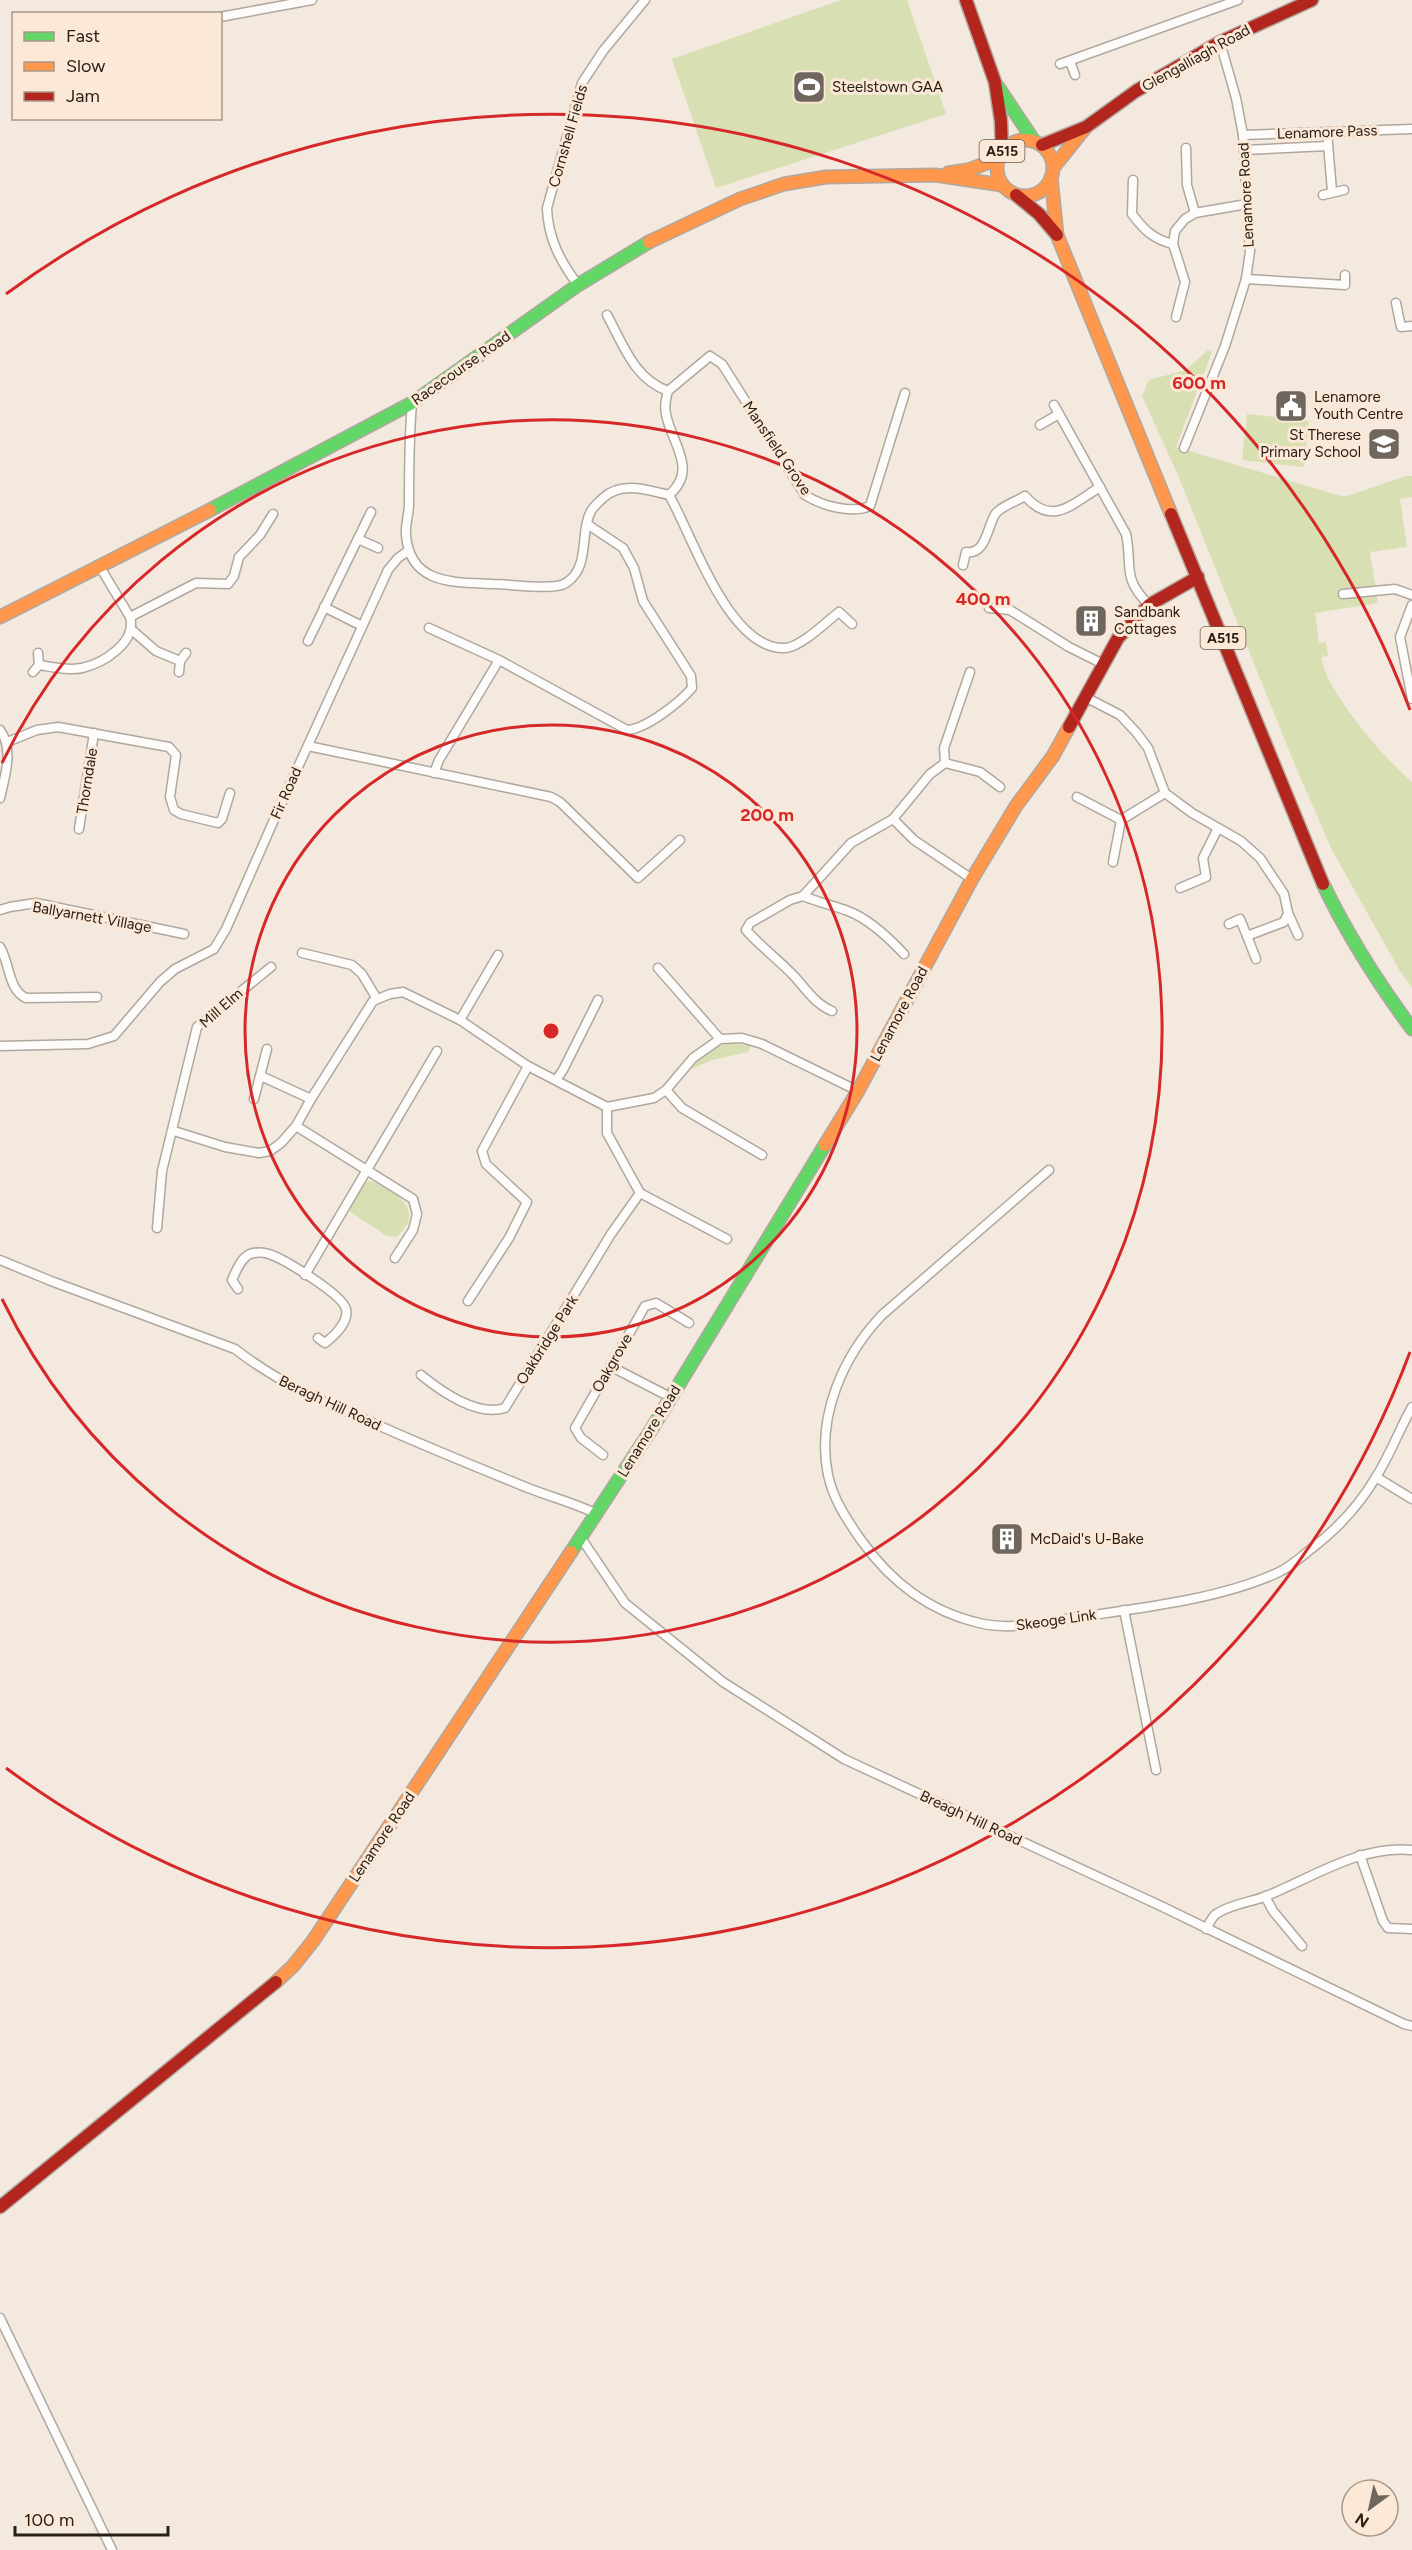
<svg xmlns="http://www.w3.org/2000/svg" width="1412" height="2550" viewBox="0 0 1412 2550" font-family="Figtree,sans-serif">
<style>
.grass{fill:#d8dfb3}
.lines{fill:none;stroke-linecap:round;stroke-linejoin:round}
.street-casing{stroke:#b0a79e;stroke-width:11}
.fast-casing{stroke:#b0a79e;stroke-width:15}
.slow-casing{stroke:#b0a79e;stroke-width:15}
.jam-casing{stroke:#b0a79e;stroke-width:15}
.street{stroke:#fdfcfa;stroke-width:8}
.fast{stroke:#63d668;stroke-width:12}
.slow{stroke:#ff974d;stroke-width:12}
.jam{stroke:#b3261e;stroke-width:12}
.ring{fill:none;stroke:#d62828;stroke-width:3}
.labels{text-anchor:middle;stroke-width:6;stroke-linejoin:round;paint-order:stroke}
.shield{fill:#fce8d6;stroke:#685c50;stroke-width:1.5}
.shield-label{font-size:14px;font-weight:bold;fill:#282017}
.street-label{font-size:15px;fill:#282017;stroke:#fce8d6}
.poi-label{font-size:15px;fill:#282017;stroke:#fce8d6;text-anchor:start}
.centre{fill:#d62828;stroke:#fce8d6;stroke-width:3}
.ring-label{font-size:18px;text-anchor:middle;font-weight:bold;fill:#d62828;stroke:#fce8d6;stroke-width:6;stroke-linejoin:round;paint-order:stroke}
</style>
<rect width="100%" height="100%" fill="#f4e9de"/>
<g class="grass">
<polygon points="841,0 907,0 946,114 716,188 672,59"/>
<path d="M1208,350L1212,352L1176,447L1344,497L1406,476H1412V497L1400,499L1407,547L1370,552L1378,603L1315,613L1319,643L1326,642L1328,656L1321,657C1326,692 1385,759 1412,782V987L1400,971L1333,852L1297,770L1177,473L1142,396L1149,380L1186,370Z"/>
<polygon points="1247,414 1309,421 1304,467 1242,460"/>
<path d="M731,1043L751,1046L748,1052L712,1060L692,1069C697,1054 716,1046 731,1043Z"/>
<path d="M369,1181C377,1182 384,1187 391,1191C411,1204 417,1220 396,1237L387,1236L349,1211L364,1184Z"/>
</g>
<g class="lines">
<defs>
<g id="street">
<polyline points="220,17 312,0"/>
<polyline points="1070,61 1075,75"/>
<polyline points="1060,64 1238,0"/>
<polyline points="1327,132 1332,191"/>
<polyline points="1243,135 1412,129"/>
<polyline points="1186,148 1187,185 1195,213"/>
<polyline points="1244,150 1328,146"/>
<path d="M1133,180L1132,214C1144,230 1153,239 1173,244"/>
<polyline points="1323,195 1344,190"/>
<polyline points="1246,279 1345,285 1345,275"/>
<path d="M578,285C560,261 548,238 547,208L582,83L603,51L645,0"/>
<polyline points="1396,303 1401,327 1412,326"/>
<path d="M607,315C623,344 634,379 668,391"/>
<polyline points="1176,317 1185,282 1173,244 1175,231 1185,219 1195,213 1247,204"/>
<path d="M412,403C409,437 409,470 409,504C409,515 405,524 406,535C410,586 456,582 494,584C511,584 553,591 566,583C591,567 579,533 591,511C594,506 599,502 603,498C622,481 647,490 669,495C692,534 729,652 786,648C802,646 826,622 839,612L852,624"/>
<path d="M1054,405L1126,534C1133,567 1121,577 1149,605"/>
<polyline points="1040,425 1059,414"/>
<polyline points="1184,448 1225,346 1246,279 1250,251 1243,135 1236,98 1220,42"/>
<path d="M669,495C699,469 671,443 666,414C664,406 666,398 668,391L710,356L722,364L805,495C822,506 852,514 870,506L905,393"/>
<polyline points="358,539 378,548"/>
<path d="M963,565L966,552C987,555 987,525 996,513C1002,506 1017,501 1025,496C1052,527 1072,504 1100,487"/>
<polyline points="1343,594 1395,589 1412,595"/>
<polyline points="1412,605 1400,637 1412,699"/>
<polyline points="324,607 362,626"/>
<polyline points="989,608 1010,610 1069,647 1103,664"/>
<polyline points="130,617 196,583 228,584 234,576 239,557 260,535 273,514"/>
<path d="M429,628L499,660L627,730C646,729 679,703 692,688L691,676L643,601L634,568L623,548L587,524"/>
<polyline points="132,630 156,651 180,661"/>
<polyline points="308,641 371,512"/>
<path d="M39,665C53,667 68,671 82,668C104,663 137,642 130,617L100,567"/>
<polyline points="33,672 39,665 38,653"/>
<polyline points="179,672 180,661 186,653"/>
<polyline points="1085,697 1120,715 1136,732 1148,748 1165,793 1192,813 1241,841 1260,858 1284,894 1288,913 1298,935"/>
<path d="M0,730C14,749 5,776 0,798"/>
<polyline points="7,742 37,730 58,727 169,747 176,755 170,797 174,810 181,814 218,823 222,819 230,793"/>
<polyline points="308,746 551,797 560,802 638,878 680,840"/>
<polyline points="945,763 980,772 1000,787"/>
<polyline points="434,773 439,760 499,660"/>
<polyline points="1077,797 1121,820 1165,793"/>
<polyline points="893,819 930,774 945,763 944,748 970,672"/>
<polyline points="79,829 94,733"/>
<polyline points="1113,862 1121,820"/>
<polyline points="1180,888 1206,877 1203,858 1218,828"/>
<path d="M803,896C818,902 834,906 848,911C869,919 889,938 904,954"/>
<polyline points="0,910 10,907 36,903 184,934"/>
<polyline points="1229,924 1240,919 1247,936 1284,922 1288,913"/>
<polyline points="1247,936 1256,959"/>
<path d="M0,947C10,963 8,990 26,998L97,997"/>
<polyline points="302,953 352,965 362,974 377,999"/>
<polyline points="658,968 720,1039"/>
<path d="M832,1011C815,1004 806,989 794,976C779,960 761,947 746,930L750,923L790,900L803,896L851,843L893,819L914,840L972,879"/>
<polyline points="460,1020 498,955"/>
<polyline points="0,1046 88,1044 114,1036 160,982 175,969 214,949 226,929 277,813 388,570 398,558 408,551"/>
<polyline points="261,1076 311,1099"/>
<polyline points="556,1080 563,1070 598,1000"/>
<polyline points="666,1090 682,1108 762,1155"/>
<polyline points="254,1099 267,1049"/>
<polyline points="296,1126 413,1199 417,1214 413,1230 395,1258"/>
<polyline points="174,1131 225,1147 259,1153 270,1151 281,1143 296,1126 311,1099 373,1001 390,994 403,992 460,1020 528,1066 607,1107 654,1098 666,1090 693,1058 720,1039 742,1038 762,1044 858,1091"/>
<path d="M1049,1170L882,1315C843,1356 816,1417 828,1475C833,1499 847,1520 861,1540C891,1582 928,1611 979,1623C1012,1631 1046,1622 1079,1617C1142,1608 1220,1599 1277,1573C1289,1568 1301,1557 1311,1549C1336,1530 1360,1504 1376,1477C1390,1455 1399,1430 1412,1407"/>
<polyline points="640,1193 727,1239"/>
<polyline points="157,1228 162,1171 197,1027 271,967"/>
<path d="M0,1260L51,1281L235,1349C283,1386 326,1403 380,1426C429,1448 479,1468 528,1488C551,1497 575,1503 597,1514"/>
<polyline points="305,1275 437,1051"/>
<path d="M238,1289L232,1280C236,1271 241,1258 250,1254C256,1252 263,1252 269,1254C284,1259 342,1294 346,1309C349,1322 334,1336 325,1343L318,1338"/>
<polyline points="468,1301 509,1238 527,1202 486,1164 482,1151 528,1066"/>
<polyline points="610,1366 670,1397"/>
<path d="M421,1375C442,1392 477,1417 505,1408L611,1234L640,1193L607,1133V1107"/>
<polyline points="603,1455 581,1438 575,1428 645,1306 656,1303 689,1323"/>
<polyline points="1376,1477 1412,1499"/>
<polyline points="581,1538 625,1603 723,1682 844,1759 1163,1907 1404,2024 1412,2026"/>
<polyline points="1124,1610 1156,1770"/>
<polyline points="1360,1855 1383,1921 1388,1928 1412,1929"/>
<polyline points="1265,1896 1273,1911 1302,1946"/>
<path d="M1206,1929C1209,1924 1212,1917 1216,1914C1229,1905 1250,1902 1264,1897C1312,1878 1359,1845 1412,1850"/>
<polyline points="0,2318 112,2550"/>
</g>
<g id="fast">
<polyline points="998,87 1034,141"/>
<polyline points="210,510 412,403 578,285 649,242"/>
<path d="M1323,884C1348,936 1378,983 1412,1029"/>
<polyline points="571,1552 651,1430 825,1145"/>
</g>
<g id="slow">
<circle cx="1025" cy="168" r="28"/>
<polyline points="1053,168 1085,128"/>
<polyline points="948,173 968,170 998,159"/>
<polyline points="1051,177 1057,235 1171,514"/>
<polyline points="649,242 740,199 784,184 826,177 935,175 1002,185"/>
<polyline points="0,617 210,510"/>
<polyline points="825,1145 858,1091 972,879 1016,806 1053,756 1069,727"/>
<polyline points="276,1982 293,1966 313,1941 571,1552"/>
</g>
<g id="jam">
<polyline points="966,0 995,82 1001,121 1002,151"/>
<polyline points="1042,145 1086,127 1136,91 1220,42 1312,0"/>
<polyline points="1016,195 1039,214 1057,235"/>
<polyline points="1171,514 1323,884"/>
<polyline points="1069,727 1118,638 1149,605 1198,577"/>
<polyline points="0,2207 276,1982"/>
</g>
</defs>
<use href="#street" class="street-casing"/>
<use href="#fast" class="fast-casing"/>
<use href="#slow" class="slow-casing"/>
<use href="#jam" class="jam-casing"/>
<use href="#street" class="street"/>
<use href="#fast" class="fast"/>
<use href="#slow" class="slow"/>
<use href="#jam" class="jam"/>
</g>
<g class="ring">
<circle cx="551" cy="1031" r="306"/>
<path d="M2 763A611 611 0 1 1 2 1299"/>
<path d="M1410 1352A917 917 0 0 1 6 1768M6 294A917 917 0 0 1 1410 710"/>
</g>
<defs>
<symbol id="stadium-square" viewBox="-11 -11 22 22"><rect x="-9" y="-9" width="18" height="18" rx="4" fill="#6f665d" stroke="#fce8d6"/><path d="M0-5a6.5 5 0 1 0 0 10a6.5 5 0 1 0 0-10ZM-3.5-1.8h7v3.6h-7Z" fill="#fff"/></symbol>
<symbol id="civic-square" viewBox="-11 -11 22 22"><rect x="-9" y="-9" width="18" height="18" rx="4" fill="#6f665d" stroke="#fce8d6"/><path d="M-.6-6.5H3V-4.5H.6V-3L4-1V1h2V6H-6V1h2V-1L-.6-3ZM-1.2 2.5V6h2.4V2.5Z" fill="#fff"/></symbol>
<symbol id="school-square" viewBox="-11 -11 22 22"><rect x="-9" y="-9" width="18" height="18" rx="4" fill="#6f665d" stroke="#fce8d6"/><path d="M0-5L7-2L0 1L-7-2ZM-4 1L0 2.5L4 1V4Q0 6-4 4Z" fill="#fff"/></symbol>
<symbol id="building-square" viewBox="-11 -11 22 22"><rect x="-9" y="-9" width="18" height="18" rx="4" fill="#6f665d" stroke="#fce8d6"/><path d="M-4-6H4V6H1V3H-1V6H-4ZM-2.5-4.3h1.7v1.8h-1.7ZM.8-4.3h1.7v1.8H.8ZM-2.5-1h1.7V.8h-1.7ZM.8-1h1.7V.8H.8Z" fill="#fff"/></symbol>
</defs>
<g fill-rule="evenodd">
<use href="#stadium-square" x="790" y="68" width="38" height="38"/>
<use href="#civic-square" x="1272" y="387" width="38" height="38"/>
<use href="#school-square" x="1365" y="425" width="38" height="38"/>
<use href="#building-square" x="1072" y="602" width="38" height="38"/>
<use href="#building-square" x="988" y="1520" width="38" height="38"/>
</g>
<g class="labels">
<g class="shield">
<rect x="979.5" y="140" width="45" height="22" rx="4.5"/>
<rect x="1200.5" y="627" width="45" height="22" rx="4.5"/>
</g>
<g class="shield-label">
<text x="1002" y="156">A515</text>
<text x="1223" y="643">A515</text>
</g>
<g class="street-label">
<text transform="translate(1196 58) rotate(-29)" y="5">Glengalliagh Road</text>
<text transform="translate(1327 132) rotate(-2)" y="5">Lenamore Pass</text>
<text transform="translate(568 136) rotate(-74)" y="5">Cornshell Fields</text>
<text transform="translate(1246 195) rotate(-93)" y="5">Lenamore Road</text>
<text transform="translate(461 368) rotate(-35)" y="5">Racecourse Road</text>
<text transform="translate(777 448) rotate(56)" y="5">Mansfield Grove</text>
<text transform="translate(87 781) rotate(-81)" y="5">Thorndale</text>
<text transform="translate(286 793) rotate(-66)" y="5">Fir Road</text>
<text transform="translate(92 917) rotate(10)" y="5">Ballyarnett Village</text>
<text transform="translate(221 1008) rotate(-41)" y="5">Mill Elm</text>
<text transform="translate(899 1014) rotate(-62)" y="5">Lenamore Road</text>
<text transform="translate(547 1340) rotate(-58)" y="5">Oakbridge Park</text>
<text transform="translate(612 1363) rotate(-60)" y="5">Oakgrove</text>
<text transform="translate(330 1403) rotate(25)" y="5">Beragh Hill Road</text>
<text transform="translate(649 1431) rotate(-58)" y="5">Lenamore Road</text>
<text transform="translate(1056 1620) rotate(-8)" y="5">Skeoge Link</text>
<text transform="translate(971 1818) rotate(25)" y="5">Breagh Hill Road</text>
<text transform="translate(382 1837) rotate(-56)" y="5">Lenamore Road</text>
</g>
<g class="poi-label">
<text x="832" y="92">Steelstown GAA</text>
<text x="1314" y="402">Lenamore<tspan x="1314" dy="17">Youth Centre</tspan></text>
<text x="1361" y="440" text-anchor="end">St Therese<tspan x="1361" dy="17">Primary School</tspan></text>
<text x="1114" y="617">Sandbank<tspan x="1114" dy="17">Cottages</tspan></text>
<text x="1030" y="1544">McDaid's U-Bake</text>
</g>
</g>
<circle cx="551" cy="1031" r="9" class="centre"/>
<g class="ring-label">
<text x="1199" y="389">600 m</text>
<text x="983" y="605">400 m</text>
<text x="767" y="821">200 m</text>
</g>
<rect x="12" y="12" width="210" height="108" fill="#fce8d6" stroke="#a7988a" stroke-width="1.5"/>
<rect x="24" y="32" width="30" height="9" fill="#63d668" stroke="#a7988a" stroke-width="1.5"/>
<text x="66" y="42" font-size="18" fill="#282017">Fast</text>
<rect x="24" y="62" width="30" height="9" fill="#ff974d" stroke="#a7988a" stroke-width="1.5"/>
<text x="66" y="72" font-size="18" fill="#282017">Slow</text>
<rect x="24" y="92" width="30" height="9" fill="#b3261e" stroke="#a7988a" stroke-width="1.5"/>
<text x="66" y="102" font-size="18" fill="#282017">Jam</text>
<g transform="translate(1370 2508) rotate(213)"><circle r="28" fill="#fce8d6" stroke="#a7988a" stroke-width="1.5"/>
<path d="M0-4.5L10 22L0 15L-10 22Z" fill="#6f665d"/>
<text y="-9" font-size="16" font-weight="bold" text-anchor="middle" fill="#282017">N</text>
</g>
<path d="M15 2526v9h153v-9" fill="none" stroke="#282017" stroke-width="3"/>
<text x="24" y="2526" font-size="18" fill="#282017" stroke="#fce8d6" stroke-width="4.5" paint-order="stroke">100 m</text>
</svg>
